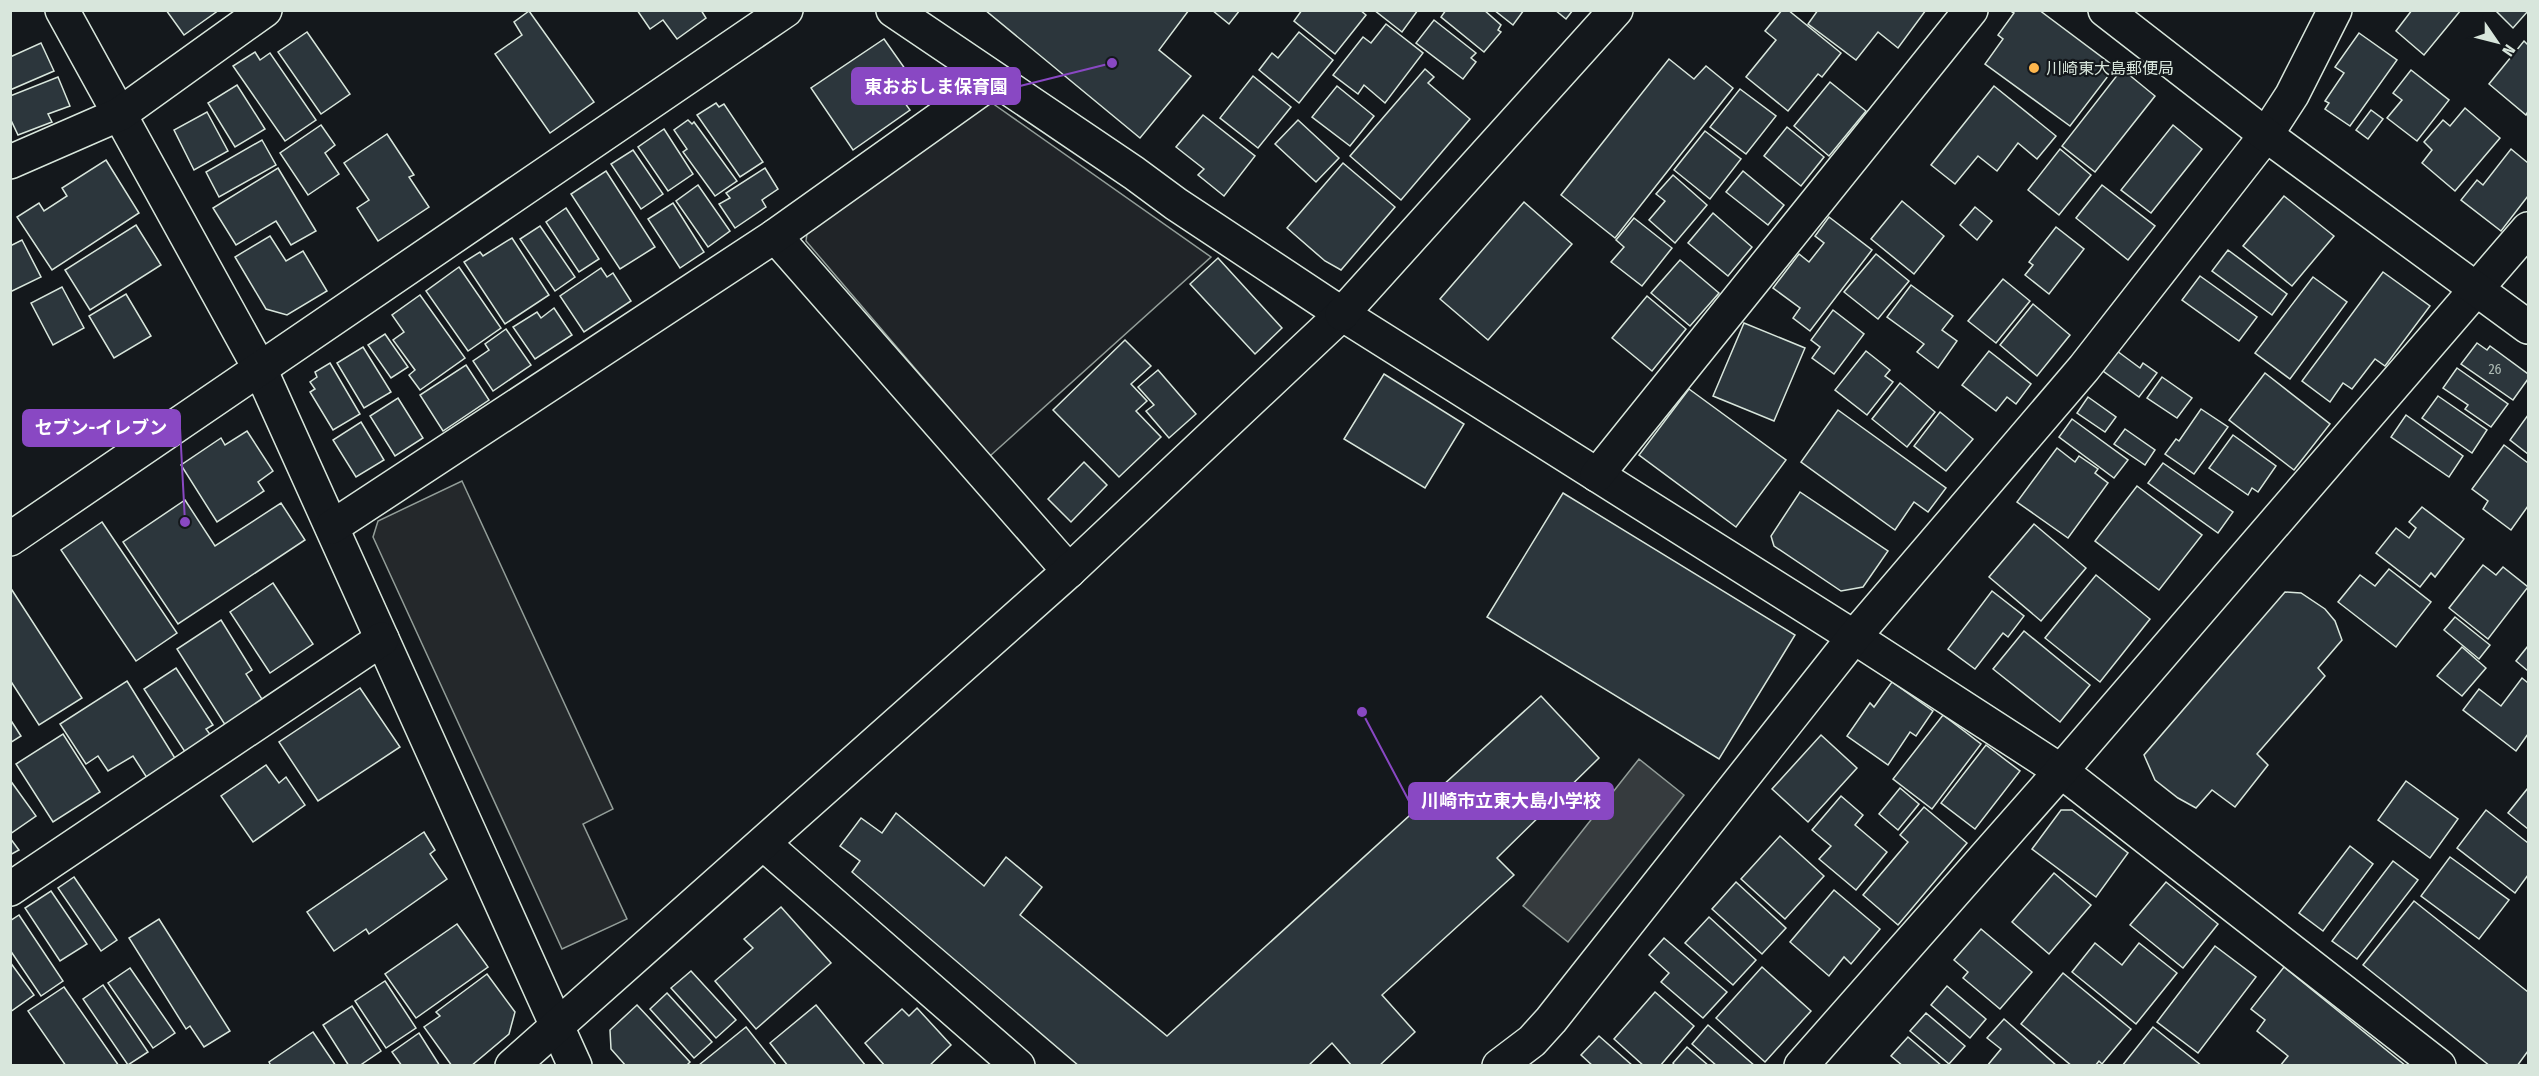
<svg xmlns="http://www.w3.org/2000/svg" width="2539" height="1076" viewBox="0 0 2539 1076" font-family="'Fira Sans Condensed','Noto Sans JP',sans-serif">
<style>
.green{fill:#202428;stroke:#939e99;stroke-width:1.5}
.parking{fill:#24282b;stroke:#939e99;stroke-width:1.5}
.water{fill:#363b3e;stroke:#939e99;stroke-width:1.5}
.building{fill:#2c363c;stroke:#d8e6dc;stroke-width:1.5}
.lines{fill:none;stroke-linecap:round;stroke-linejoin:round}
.street-casing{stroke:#d8e6dc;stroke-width:36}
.secondary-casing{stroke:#d8e6dc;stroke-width:36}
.street{stroke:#14181c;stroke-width:33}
.secondary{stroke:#14181c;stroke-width:33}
.poi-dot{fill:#ffb74d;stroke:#14181c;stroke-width:2}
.labels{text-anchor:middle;stroke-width:4.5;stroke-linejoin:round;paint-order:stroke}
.number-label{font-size:14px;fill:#adbab4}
.poi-label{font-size:16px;fill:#d8e6dc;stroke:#14181c;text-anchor:start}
.leader{fill:none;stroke:#8948c3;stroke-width:2}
.callout-dot{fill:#8948c3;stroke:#14181c;stroke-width:2}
.callout{fill:#8948c3;stroke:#8948c3;stroke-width:2}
.callout-label{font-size:18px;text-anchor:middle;font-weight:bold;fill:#fff}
</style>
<rect width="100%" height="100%" fill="#14181c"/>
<polygon class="green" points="992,103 1211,257 990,456 806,241 809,219 970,108"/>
<polygon class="parking" points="462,481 613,809 583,824 627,919 562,949 373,537 378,521"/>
<polygon class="water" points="1639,759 1684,795 1568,942 1523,906"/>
<g class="building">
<polygon points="166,10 219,10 184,35"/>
<polygon points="637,10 701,10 706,18 677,39 663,20 650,29"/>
<polygon points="985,10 1189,10 1159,50 1191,76 1140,138"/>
<polygon points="1212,10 1240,10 1229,24"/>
<polygon points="1302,10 1360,10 1366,15 1335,54 1294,21"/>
<polygon points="1374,10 1418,10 1402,32"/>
<polygon points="1446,10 1484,10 1501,25 1498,30 1501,32 1484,52 1441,17"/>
<polygon points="1494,10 1524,10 1513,25"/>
<polygon points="1555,10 1573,10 1566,19"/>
<polygon points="1782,10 1788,10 1841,53 1822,77 1818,74 1788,111 1746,77 1776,40 1765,31"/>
<polygon points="1818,10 1926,10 1898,48 1878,32 1856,60 1808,24"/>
<polygon points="2009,10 2039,10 2115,67 2070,126 1985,64 2003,39 1998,35 2014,13"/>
<polygon points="2412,10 2461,10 2424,55 2396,31"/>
<polygon points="2495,10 2528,10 2528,11 2513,28"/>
<polygon points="529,11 594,102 550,133 495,54 522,35 514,22"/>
<polygon points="1434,20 1476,53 1471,58 1476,62 1463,79 1416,43"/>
<polygon points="1386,24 1423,53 1385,103 1364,85 1358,94 1333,75 1363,37 1371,43"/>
<polygon points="307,32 350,94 321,114 278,52"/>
<polygon points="1299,32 1333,60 1299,103 1259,70 1272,53 1278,58"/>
<polygon points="2359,33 2397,60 2350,126 2325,109 2329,103 2325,101 2344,73 2335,67"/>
<polygon points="884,39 908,73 900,78 907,89 899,95 910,110 853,150 811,88"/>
<polygon points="2524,41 2528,45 2528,111 2526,115 2489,84"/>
<polygon points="41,43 54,71 10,90 10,57"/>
<polygon points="255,52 260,60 270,53 316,120 285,141 233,66"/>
<polygon points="1669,59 1694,79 1706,66 1733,88 1615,238 1561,195"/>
<polygon points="1425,69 1434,77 1428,83 1470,119 1401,200 1350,156"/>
<polygon points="2122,69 2155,96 2095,172 2062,146"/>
<polygon points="2411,70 2449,100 2417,141 2387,118 2402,100 2393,93"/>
<polygon points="1253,76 1291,107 1258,148 1220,118"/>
<polygon points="58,77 70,106 48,114 52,122 18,135 10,118 10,96"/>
<polygon points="1830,82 1866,111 1829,156 1794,126"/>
<polygon points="237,85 265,129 235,147 208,103"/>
<polygon points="1337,86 1374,116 1350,146 1312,117"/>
<polygon points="1994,86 2056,136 2037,159 2018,143 1997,171 1978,156 1955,184 1931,165"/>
<polygon points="1740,89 1776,116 1746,154 1710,127"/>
<polygon points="716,103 719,107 724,104 763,162 740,177 697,115"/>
<polygon points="2465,108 2500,138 2455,191 2422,163 2432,150 2424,142 2443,120 2450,126"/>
<polygon points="2371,110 2383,119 2368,139 2356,130"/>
<polygon points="207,112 228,151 194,170 174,130"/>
<polygon points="1203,115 1255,156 1224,196 1198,175 1204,169 1176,147"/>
<polygon points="688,120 692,124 694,122 737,181 715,196 683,152 687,149 674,130"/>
<polygon points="1298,120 1339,158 1316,182 1275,144"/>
<polygon points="321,125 335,145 325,153 339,174 308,195 280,153"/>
<polygon points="2173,125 2202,149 2151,213 2121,190"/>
<polygon points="1787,127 1824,157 1801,186 1764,156"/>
<polygon points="664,129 693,174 668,191 638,147"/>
<polygon points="1705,131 1741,159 1710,199 1674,170"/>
<polygon points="387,134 414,175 409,177 429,207 378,241 357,208 369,200 344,163"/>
<polygon points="262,140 276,165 219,197 206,172"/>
<polygon points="2060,149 2091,175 2059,215 2028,190"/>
<polygon points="2511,149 2528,163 2528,196 2501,231 2461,200 2477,180 2483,185"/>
<polygon points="633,150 663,194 641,209 611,164"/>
<polygon points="106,160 139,213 52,270 17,217 39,203 44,211 67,196 62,188"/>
<polygon points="1343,163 1395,207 1341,270 1325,261 1287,228"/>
<polygon points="278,168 316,231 291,245 276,221 236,245 213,208"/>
<polygon points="765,168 778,189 762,200 766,207 735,228 719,204 730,198 726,193"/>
<polygon points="606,171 655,247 620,269 571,194"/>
<polygon points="1743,171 1784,205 1768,225 1726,192"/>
<polygon points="1673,175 1707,205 1675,243 1649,220 1665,201 1656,194"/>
<polygon points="698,185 730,231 708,247 676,201"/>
<polygon points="2102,185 2155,226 2128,260 2076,218"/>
<polygon points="2284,196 2334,236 2292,286 2243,246"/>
<polygon points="1902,201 1944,236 1914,274 1871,239"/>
<polygon points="1524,202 1572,244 1488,340 1440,299"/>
<polygon points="673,203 704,252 680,268 648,219"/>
<polygon points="1975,207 1992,221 1977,240 1960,225"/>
<polygon points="566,208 599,259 579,272 546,222"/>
<polygon points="1713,213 1752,247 1728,276 1688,243"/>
<polygon points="1829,217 1872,250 1810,331 1793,318 1800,308 1773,288 1799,254 1809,262 1824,243 1815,236"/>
<polygon points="1634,218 1672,248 1642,286 1611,262 1624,247 1616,240"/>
<polygon points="136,225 161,265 90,310 65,270"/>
<polygon points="540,226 575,277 555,291 520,239"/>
<polygon points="2056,227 2084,249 2049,294 2025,275 2033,265 2029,262"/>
<polygon points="270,236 286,261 303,251 327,291 287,315 266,309 235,257"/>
<polygon points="512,238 549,295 505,324 464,262 480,252 483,256"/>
<polygon points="22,240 41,277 10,292 10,246"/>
<polygon points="2228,250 2287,294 2272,315 2212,271"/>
<polygon points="1876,254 1909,281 1878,319 1844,292"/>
<polygon points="1218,258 1282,328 1255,354 1190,284"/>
<polygon points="1680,260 1719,293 1690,326 1651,293"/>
<polygon points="459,267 501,328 468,351 426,291"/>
<polygon points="601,268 607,277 613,273 631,301 584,332 560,296"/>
<polygon points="2383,272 2430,306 2385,366 2375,359 2352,389 2343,383 2330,402 2302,381"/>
<polygon points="2200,276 2257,317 2239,341 2182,300"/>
<polygon points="2313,277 2347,302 2290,379 2255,353"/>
<polygon points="2003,279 2030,301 1996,343 1968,321"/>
<polygon points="1911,285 1953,316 1942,330 1957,341 1938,368 1917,352 1924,344 1887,317"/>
<polygon points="62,287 84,328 53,345 31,303"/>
<polygon points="126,294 151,336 114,358 89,316"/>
<polygon points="420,295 465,358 420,390 409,375 415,370 393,340 404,332 392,315"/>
<polygon points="1647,296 1686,329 1652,371 1612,338"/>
<polygon points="2033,304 2070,335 2037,376 2000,345"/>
<polygon points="554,308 572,335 535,359 513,327 537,312 541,318"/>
<polygon points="1833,310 1864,334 1834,374 1812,358 1820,347 1811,340"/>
<polygon points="1744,323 1805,348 1774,421 1713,396"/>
<polygon points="506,329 531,365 493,391 473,361 489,350 485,344"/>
<polygon points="385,334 408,367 391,378 368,345"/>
<polygon points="1125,340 1151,366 1131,384 1147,401 1136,411 1161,437 1119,477 1053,410"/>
<polygon points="2477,343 2487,350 2490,346 2528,374 2528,379 2513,400 2461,364"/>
<polygon points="363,347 391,392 364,408 337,363"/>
<polygon points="1866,351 1890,370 1885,376 1893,382 1867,415 1835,390"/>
<polygon points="1989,351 2031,384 2016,404 2007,397 1996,411 1962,385"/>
<polygon points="2117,351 2140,368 2143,363 2157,373 2139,397 2103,371"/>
<polygon points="330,363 360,414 333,430 310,392 315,389 310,382 317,377 315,372"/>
<polygon points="466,365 489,400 443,431 420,395"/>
<polygon points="2457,368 2508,404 2491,427 2465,409 2468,405 2443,388"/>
<polygon points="1158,370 1196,414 1169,438 1146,411 1154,405 1138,387"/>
<polygon points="2265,373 2330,424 2294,470 2229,420"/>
<polygon points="1384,374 1464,424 1425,488 1344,439"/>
<polygon points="2162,377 2192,398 2177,418 2147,398"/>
<polygon points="1900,383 1935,412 1907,447 1872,419"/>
<polygon points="1689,389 1786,460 1736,527 1639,455"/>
<polygon points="2438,396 2487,430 2472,453 2422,418"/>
<polygon points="2088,397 2116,417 2105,432 2077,413"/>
<polygon points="398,398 423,438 395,456 370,416"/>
<polygon points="2201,409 2228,427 2194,474 2165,454 2176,439 2179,441"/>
<polygon points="1838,410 1946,488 1928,512 1914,502 1895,530 1801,462"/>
<polygon points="1940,412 1973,439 1946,471 1914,446"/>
<polygon points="2406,415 2463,456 2449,477 2391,437"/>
<polygon points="2528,415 2528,454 2510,440"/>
<polygon points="2072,419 2128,460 2114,478 2059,437"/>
<polygon points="361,422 384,460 356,477 333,440"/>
<polygon points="2125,429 2155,450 2145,465 2114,444"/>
<polygon points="247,431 273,471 258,482 264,491 217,522 181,465 221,438 225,445"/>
<polygon points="2233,435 2276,466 2258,492 2252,488 2248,495 2209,468"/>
<polygon points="2504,445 2528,463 2528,506 2511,530 2483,509 2488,501 2472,489"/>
<polygon points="2057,448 2075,462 2079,456 2098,469 2095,473 2108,483 2068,538 2017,502"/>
<polygon points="1084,462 1107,485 1071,522 1048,499"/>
<polygon points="2163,463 2233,512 2218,533 2148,483"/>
<polygon points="2137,486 2202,535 2159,590 2095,541"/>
<polygon points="1800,492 1888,551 1863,587 1841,591 1774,546 1771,536"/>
<polygon points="1563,493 1795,635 1719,759 1487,617"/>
<polygon points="185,500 215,546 281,503 305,540 178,624 123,542"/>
<polygon points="2422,507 2464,539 2435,577 2431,573 2420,587 2376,553 2396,528 2409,538 2416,528 2409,522"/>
<polygon points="102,522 177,633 136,661 61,550"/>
<polygon points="2034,524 2086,568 2041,621 1989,577"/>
<polygon points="2483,565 2496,575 2503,567 2528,587 2488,639 2449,608"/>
<polygon points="2389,569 2431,602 2396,647 2338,602 2360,575 2375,586"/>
<polygon points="2096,575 2150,619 2100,682 2045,638"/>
<polygon points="273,583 313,644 270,673 230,612"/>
<polygon points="10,587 82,698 39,725 10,680"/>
<polygon points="1992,591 2024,616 2008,637 2003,633 1975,669 1948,649"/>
<polygon points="2285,592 2301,593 2325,609 2335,621 2342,640 2318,668 2325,676 2257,754 2268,765 2235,807 2212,790 2196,808 2178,798 2155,780 2144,755"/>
<polygon points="2455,617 2490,645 2479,659 2444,630"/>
<polygon points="221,620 252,670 246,674 267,707 229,731 177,649"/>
<polygon points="2024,631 2090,685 2060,722 1993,669"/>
<polygon points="2528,646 2528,671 2516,661"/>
<polygon points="2462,647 2486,668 2462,696 2437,676"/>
<polygon points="176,668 213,725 206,729 215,741 189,758 144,689"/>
<polygon points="2522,678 2528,683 2528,734 2516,751 2463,710 2479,689 2501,706"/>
<polygon points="127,681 178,763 149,781 133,756 108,771 98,756 86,764 60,724"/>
<polygon points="1892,682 1933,711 1916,736 1910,732 1888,765 1847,736 1870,703 1874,707"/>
<polygon points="360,688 400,747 318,801 279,742"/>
<polygon points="1541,696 1599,758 1497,858 1514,875 1382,995 1415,1032 1379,1066 1352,1066 1332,1043 1308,1066 1079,1066 852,872 860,861 840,846 861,818 882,833 896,813 984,886 1006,857 1042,887 1020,915 1167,1036"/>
<polygon points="1943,715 1981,744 1932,809 1893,779"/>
<polygon points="10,719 21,736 10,743"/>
<polygon points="63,734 100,792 53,822 16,764"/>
<polygon points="1821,735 1857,768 1808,822 1772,789"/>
<polygon points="1986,745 2020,771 1975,829 1941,803"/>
<polygon points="266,765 279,783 286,777 305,805 253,842 221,796"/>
<polygon points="10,780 36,816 10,834"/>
<polygon points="2406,781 2458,819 2430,858 2378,820"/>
<polygon points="1900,788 1919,804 1898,830 1879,814"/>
<polygon points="2528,788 2528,829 2508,813"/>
<polygon points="1841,796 1863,815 1855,825 1887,852 1856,890 1819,859 1831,846 1812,830"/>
<polygon points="1924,807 1967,843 1898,925 1863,895 1908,842 1900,835"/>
<polygon points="2061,810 2072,810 2128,853 2096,897 2032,849"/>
<polygon points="2486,810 2528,843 2528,875 2515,893 2457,848"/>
<polygon points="424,832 435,850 430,854 447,879 369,934 366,929 334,951 307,912"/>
<polygon points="1780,836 1824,876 1785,919 1741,879"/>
<polygon points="10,838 19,850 10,855"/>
<polygon points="2350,846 2373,864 2323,931 2299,913"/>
<polygon points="2450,857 2509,900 2479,939 2421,896"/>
<polygon points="2393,861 2418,880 2357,959 2332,941"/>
<polygon points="2054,873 2091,905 2049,954 2012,922"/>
<polygon points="74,877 117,940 101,951 58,888"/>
<polygon points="1736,882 1786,928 1762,954 1712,909"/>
<polygon points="2166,882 2218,924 2183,968 2130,925"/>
<polygon points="1834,890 1880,929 1851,964 1844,957 1829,976 1790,942"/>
<polygon points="51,891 87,944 60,961 25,908"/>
<polygon points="2414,901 2528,992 2528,1051 2517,1066 2490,1066 2363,965"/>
<polygon points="781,907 831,963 756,1029 715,981 753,948 744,939"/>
<polygon points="19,915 63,981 41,996 10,950 10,921"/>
<polygon points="1709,917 1756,960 1733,985 1685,943"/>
<polygon points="159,919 230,1031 204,1047 190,1026 186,1029 129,938"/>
<polygon points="457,924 488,967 416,1018 385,974"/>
<polygon points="1981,929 2032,972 2000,1009 1963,978 1968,972 1954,960"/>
<polygon points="1664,938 1727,992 1703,1018 1661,982 1669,973 1649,955"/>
<polygon points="2095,943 2122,965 2139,943 2177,973 2136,1024 2072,972"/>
<polygon points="2215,946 2256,977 2198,1053 2157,1022"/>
<polygon points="10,962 34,995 10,1012"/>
<polygon points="1762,967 1811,1011 1765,1062 1716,1018"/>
<polygon points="2284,967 2406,1066 2280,1066 2288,1056 2257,1031 2265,1020 2251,1009"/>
<polygon points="130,968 175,1033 153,1048 108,983"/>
<polygon points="691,971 736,1020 716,1038 671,988"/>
<polygon points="2063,973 2131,1029 2102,1064 2099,1061 2095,1066 2072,1066 2021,1024"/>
<polygon points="487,974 515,1012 509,1034 471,1066 452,1066 424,1027 440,1016 436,1012"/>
<polygon points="385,981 416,1028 386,1048 355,1001"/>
<polygon points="103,985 148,1052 128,1065 83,999"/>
<polygon points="1947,986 1986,1019 1970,1038 1931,1005"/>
<polygon points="64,987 119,1066 66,1066 28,1011"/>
<polygon points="1655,992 1694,1026 1660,1066 1644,1066 1614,1039"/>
<polygon points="667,993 712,1042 694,1058 650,1009"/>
<polygon points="637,1005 690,1062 686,1066 626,1066 611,1049 610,1030"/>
<polygon points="816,1005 866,1066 788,1066 770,1043"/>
<polygon points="352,1006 381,1051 359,1066 349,1066 323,1025"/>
<polygon points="917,1008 951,1045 929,1066 885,1066 865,1043 902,1009 909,1016"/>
<polygon points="1926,1013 1965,1046 1949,1064 1910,1031"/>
<polygon points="2004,1019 2057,1066 1987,1066 2001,1049 1987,1038"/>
<polygon points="1708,1025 1755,1066 1717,1066 1692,1044"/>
<polygon points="746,1027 777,1066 700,1066 699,1065"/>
<polygon points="2153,1027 2202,1066 2122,1066"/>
<polygon points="313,1032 336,1066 271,1066 269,1062"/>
<polygon points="419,1033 440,1066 402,1066 392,1052"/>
<polygon points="1599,1036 1633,1066 1593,1066 1581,1055"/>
<polygon points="1908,1037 1942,1066 1903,1066 1891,1056"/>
<polygon points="1687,1047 1709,1066 1675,1066 1673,1063"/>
</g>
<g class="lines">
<defs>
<g id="street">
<polyline points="62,10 260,369 575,1066"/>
<polyline points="893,10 1134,173 1176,204 1342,314 1854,637 2061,771 2439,1066"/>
<polyline points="10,162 120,114 265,10"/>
<polyline points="775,236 1069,571"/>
<polyline points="1597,475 1971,10"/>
<polyline points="332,527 775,236 994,80"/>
<polyline points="10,539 786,10"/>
<polyline points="764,844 1018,1066"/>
<polyline points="10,889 382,639"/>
<polyline points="512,1066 1069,571 1342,314"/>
<polyline points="1499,1066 1532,1041 1551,1020 1854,637 2084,368 2266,135 2292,95 2335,10"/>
<polyline points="1801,1066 2061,771 2528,229"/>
</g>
<g id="secondary">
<polyline points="2105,10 2266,135 2528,327"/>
<polyline points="1342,314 1616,10"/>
</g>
</defs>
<use href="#street" class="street-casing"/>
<use href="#secondary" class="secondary-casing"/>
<use href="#street" class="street"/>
<use href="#secondary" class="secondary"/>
</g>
<circle class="poi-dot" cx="2034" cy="68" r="6"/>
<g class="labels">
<g class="number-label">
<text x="2495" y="374">26</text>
</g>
<g class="poi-label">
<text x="2046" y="74">川崎東大島郵便局</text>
</g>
</g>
<path class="leader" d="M1112 63L1020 86M185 522L180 428M1362 712L1409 801"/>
<g class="callout-dot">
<circle cx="1112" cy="63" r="6"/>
<circle cx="185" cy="522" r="6"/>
<circle cx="1362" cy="712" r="6"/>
</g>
<g class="callout">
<rect x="852" y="68" width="168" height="36" rx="6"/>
<rect x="23" y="410" width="157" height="36" rx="6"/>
<rect x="1409" y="783" width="204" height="36" rx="6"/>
</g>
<g class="callout-label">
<text x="936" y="93">東おおしま保育園</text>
<text x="101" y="434">セブン-イレブン</text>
<text x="1511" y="807">川崎市立東大島小学校</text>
</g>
<rect width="2539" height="1076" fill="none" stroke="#d8e6dc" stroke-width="24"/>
<g transform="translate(2497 42) rotate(125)" stroke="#14181c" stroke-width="4.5" paint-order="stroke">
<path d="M0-4.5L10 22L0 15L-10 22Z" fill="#d8e6dc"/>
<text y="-9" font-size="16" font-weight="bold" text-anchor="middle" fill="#d8e6dc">N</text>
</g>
</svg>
